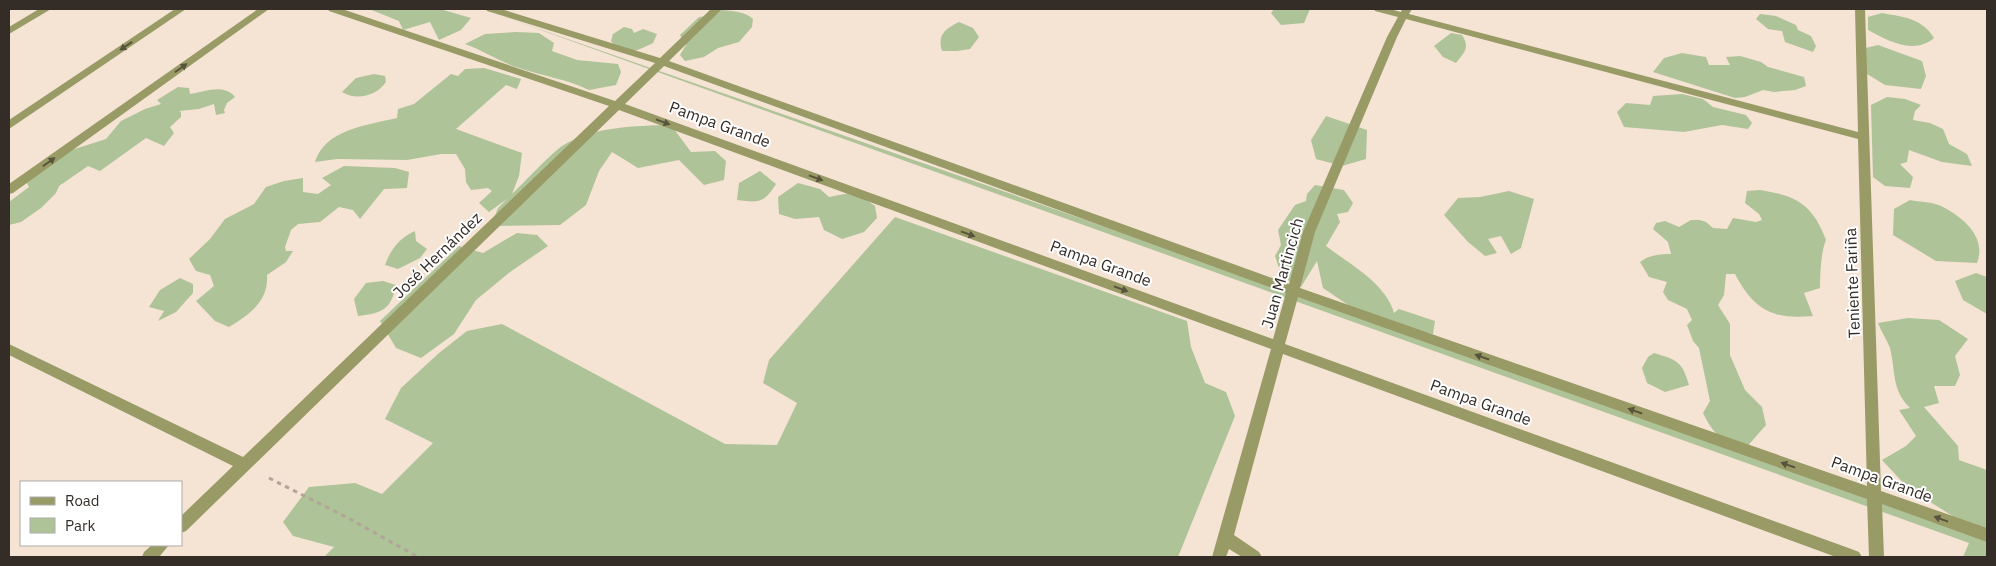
<svg xmlns="http://www.w3.org/2000/svg" width="1996" height="566" viewBox="0 0 1996 566" font-family="'IBM Plex Sans',sans-serif">
<style>
.green{fill:#afc398}
.lines{fill:none;stroke-linecap:round;stroke-linejoin:round}
.path{stroke:#b2a499;stroke-width:3;stroke-dasharray:4.5 4.5;stroke-linecap:butt}
.minor{fill:#999b66;fill-rule:evenodd}
.oneway{fill:#57533d}
.labels{text-anchor:middle;stroke-width:4;stroke-linejoin:round;paint-order:stroke}
.street-label{font-size:16px;fill:#332c27;stroke:#fff}
</style>
<rect width="100%" height="100%" fill="#f5e3d4"/>
<g class="green">
<polygon points="369,9 440,9 471,18 461,30 439,40 430,22 403,30 399,21"/>
<polygon points="1274,9 1310,9 1304,23 1281,25 1271,13"/>
<path d="M721,10C732,11 744,11 753,19L752,27L739,42L718,48L704,57L685,61L680,55L686,45L680,35L699,17L709,16Z"/>
<path d="M1882,13C1903,17 1922,18 1934,38C1914,55 1888,41 1868,30V17Z"/>
<polygon points="1760,14 1776,16 1796,25 1798,30 1811,36 1816,46 1813,52 1785,42 1782,31 1768,29 1756,19"/>
<polygon points="499,15 1987,535 1987,557 1963,557 1969,543"/>
<path d="M959,22L973,28L979,37L970,49L957,51H942C937,35 945,29 959,22Z"/>
<path d="M624,27L632,29L634,33L643,29L657,34L653,43C636,51 624,59 611,41L613,34Z"/>
<path d="M516,32L539,33L554,43L552,51L577,60L618,64L621,72L616,85L589,90C567,79 542,76 519,68C500,62 484,51 465,44L485,34Z"/>
<path d="M1451,33L1462,35C1470,47 1465,52 1456,63L1443,57L1434,46Z"/>
<polygon points="1878,45 1922,61 1926,76 1921,89 1885,85 1859,69 1857,50"/>
<polygon points="1682,53 1706,57 1709,65 1730,65 1726,57 1740,56 1761,62 1768,67 1804,77 1806,86 1795,90 1774,92 1763,90 1745,97 1735,98 1653,72 1664,58"/>
<path d="M484,68L521,79L517,89L506,85L456,129L522,153L519,176L512,194C526,181 548,156 562,146C594,126 635,126 671,125L691,152L715,151L726,161L724,180L704,185L679,160L638,168L612,152L599,171L586,205L560,225L491,226L498,208L507,199L489,212L479,203L492,191L488,188L471,190L466,182L465,169L456,154H441L407,160L337,159L315,162C325,129 368,125 397,118L398,109L414,104L451,74L458,76L465,69Z"/>
<path d="M374,74L385,76L386,82C376,96 357,101 342,92L356,78Z"/>
<path d="M178,87L189,88L190,94C204,92 224,83 235,97L227,103L224,110L225,113L216,115L214,104L199,109L179,111L181,112V117L170,127L174,133L164,146L146,138L100,171L88,166L59,186L56,193L41,208L21,222L9,225V202L29,187L25,179L59,154L106,139L121,121L145,109L161,104L157,100Z"/>
<polygon points="1682,94 1703,99 1713,107 1746,115 1752,123 1748,129 1722,125 1684,132 1624,127 1617,112 1626,103 1650,105 1653,96"/>
<polygon points="1887,97 1905,99 1921,105 1915,111 1913,120 1930,123 1943,129 1949,144 1967,154 1972,166 1942,162 1909,150 1907,162 1900,164 1913,177 1910,188 1885,186 1873,177 1871,105"/>
<polygon points="1326,116 1367,130 1366,159 1342,166 1316,159 1311,140"/>
<path d="M344,166L395,168L409,172L407,188L384,189L360,219L353,210L339,207L320,222L298,224L291,230L285,247L286,251H293L286,262L267,275C269,301 249,315 229,327L215,321L196,301L214,286L210,275L196,271L189,259L210,239L225,219L254,204L266,187L284,181L303,178V192L318,194L331,185L322,178Z"/>
<path d="M760,171L776,184C764,203 759,203 737,200L739,183Z"/>
<polygon points="798,183 820,189 829,197 855,192 875,206 877,218 864,232 842,239 824,230 819,217 795,219 779,214 778,197"/>
<path d="M1315,185L1344,190L1353,203L1348,212L1337,214L1340,222L1326,246C1349,264 1386,283 1394,313L1399,309L1435,321L1433,334L1420,333L1360,313L1323,288L1317,261L1301,287L1282,277L1275,256L1281,245L1278,230L1295,205L1306,201L1307,194Z"/>
<path d="M1760,190C1797,196 1812,204 1826,240C1821,251 1820,275 1820,288L1804,293L1813,316C1773,320 1754,310 1735,274H1726L1724,295L1718,305L1730,324V355L1745,390L1762,407L1766,425L1745,449C1722,440 1714,436 1703,413L1710,401L1699,348L1693,341L1687,325L1692,320L1687,309L1668,300L1663,292L1667,282L1649,277L1640,262C1649,255 1659,254 1671,254L1668,242L1653,229L1656,223L1665,221L1679,227L1691,220H1700L1706,222L1713,228L1727,229L1733,218L1756,222L1762,220L1759,214L1745,203L1747,191Z"/>
<polygon points="1509,191 1534,199 1521,248 1511,254 1501,236 1488,239 1497,253 1485,256 1468,242 1444,215 1458,198 1480,197"/>
<path d="M1910,200C1920,202 1933,202 1941,206C1963,217 1987,237 1977,263L1936,261L1893,235L1894,209Z"/>
<polygon points="895,217 1187,321 1191,347 1205,383 1226,392 1235,416 1178,557 324,557 334,547 293,536 283,522 309,487 355,483 382,494 433,443 385,419 401,388 439,353 467,331 502,324 725,444 777,445 797,403 763,383 769,360"/>
<path d="M415,231L416,241L427,249L420,258L398,269L385,265C391,249 399,238 415,231Z"/>
<polygon points="517,233 537,235 548,246 510,272 476,300 454,334 421,358 396,348 380,321 459,246 483,253"/>
<polygon points="1976,273 1987,277 1987,314 1963,300 1955,281"/>
<polygon points="180,278 193,284 193,293 176,312 158,321 164,311 149,307 160,290"/>
<path d="M383,281L396,285C391,310 382,313 358,316L354,299L366,283Z"/>
<path d="M1908,318L1939,320L1968,339L1955,356L1960,375L1955,386H1934L1939,403L1924,407L1958,446L1959,460L1987,470V533L1967,525L1908,488L1882,460L1906,446L1916,436L1899,410L1910,408C1891,389 1896,372 1890,348C1887,340 1881,331 1878,323Z"/>
<path d="M1654,353C1677,360 1682,361 1689,385L1665,392L1647,383L1642,368L1648,357Z"/>
</g>
<g class="lines">
<polyline class="path" points="269,478 350,519 418,557"/>
<g class="minor">
<polygon points="39,9 51,9 9,34 9,27"/>
<polygon points="175,9 186,9 9,129 9,120"/>
<polygon points="258,9 269,9 13,193 9,194 9,184"/>
<path d="M328,9H342L615,101L655,63L487,11L486,9H501L660,58L711,9H722L669,61L1289,284L1303,232L1387,37L1398,17L1375,11L1374,9H1390L1401,12L1402,9H1412L1409,14L1858,132L1855,9H1865L1881,491L1987,528V542L1882,504L1884,557H1869L1867,499L1298,297L1285,344L1854,550L1859,552L1862,557H1836L1283,354L1234,535L1259,552L1262,557H1242L1229,549L1226,557H1212L1271,349L619,110L186,531L181,533V516L233,466L9,355V344L243,457L609,106L329,11ZM1406,19L1858,139L1867,486L1300,288L1315,232L1397,37ZM664,66L1286,293L1273,339L625,104Z"/>
<polygon points="152,545 169,545 159,557 142,557 144,552"/>
</g>
</g>
<defs><path id="oneway-solid" d="M-6-.8H1V-3.2L6.5 0L1 3.2V.8H-6Z" transform="scale(1.25)"/></defs>
<g class="oneway">
<use href="#oneway-solid" transform="translate(126 46) rotate(146)"/>
<use href="#oneway-solid" transform="translate(181 68) rotate(-35)"/>
<use href="#oneway-solid" transform="translate(663 122) rotate(20)"/>
<use href="#oneway-solid" transform="translate(49 162) rotate(-35)"/>
<use href="#oneway-solid" transform="translate(816 178) rotate(20)"/>
<use href="#oneway-solid" transform="translate(968 234) rotate(20)"/>
<use href="#oneway-solid" transform="translate(1121 289) rotate(20)"/>
<use href="#oneway-solid" transform="translate(1482 357) rotate(-161)"/>
<use href="#oneway-solid" transform="translate(1635 411) rotate(-161)"/>
<use href="#oneway-solid" transform="translate(1788 465) rotate(-161)"/>
<use href="#oneway-solid" transform="translate(1941 519) rotate(-160)"/>
</g>
<g class="labels">
<g class="street-label">
<text transform="translate(720 124) rotate(20)" y="6">Pampa Grande</text>
<text transform="translate(437 255) rotate(-44)" y="6">José Hernández</text>
<text transform="translate(1101 263) rotate(20)" y="6">Pampa Grande</text>
<text transform="translate(1282 273) rotate(-74)" y="6">Juan Martincich</text>
<text transform="translate(1852 283) rotate(-92)" y="6">Teniente Fariña</text>
<text transform="translate(1481 402) rotate(20)" y="6">Pampa Grande</text>
<text transform="translate(1882 479) rotate(20)" y="6">Pampa Grande</text>
</g>
</g>
<rect width="1996" height="566" fill="none" stroke="#332c27" stroke-width="20"/>
<rect x="20" y="481" width="162" height="65" fill="#ffffff" stroke="#adaba9"/>
<rect x="30" y="497" width="25" height="8" fill="#999b66" stroke="#adaba9"/>
<text x="65" y="506" font-size="15" fill="#332c27">Road</text>
<rect x="30" y="518" width="25" height="15" fill="#afc398" stroke="#adaba9"/>
<text x="65" y="531" font-size="15" fill="#332c27">Park</text>
</svg>
